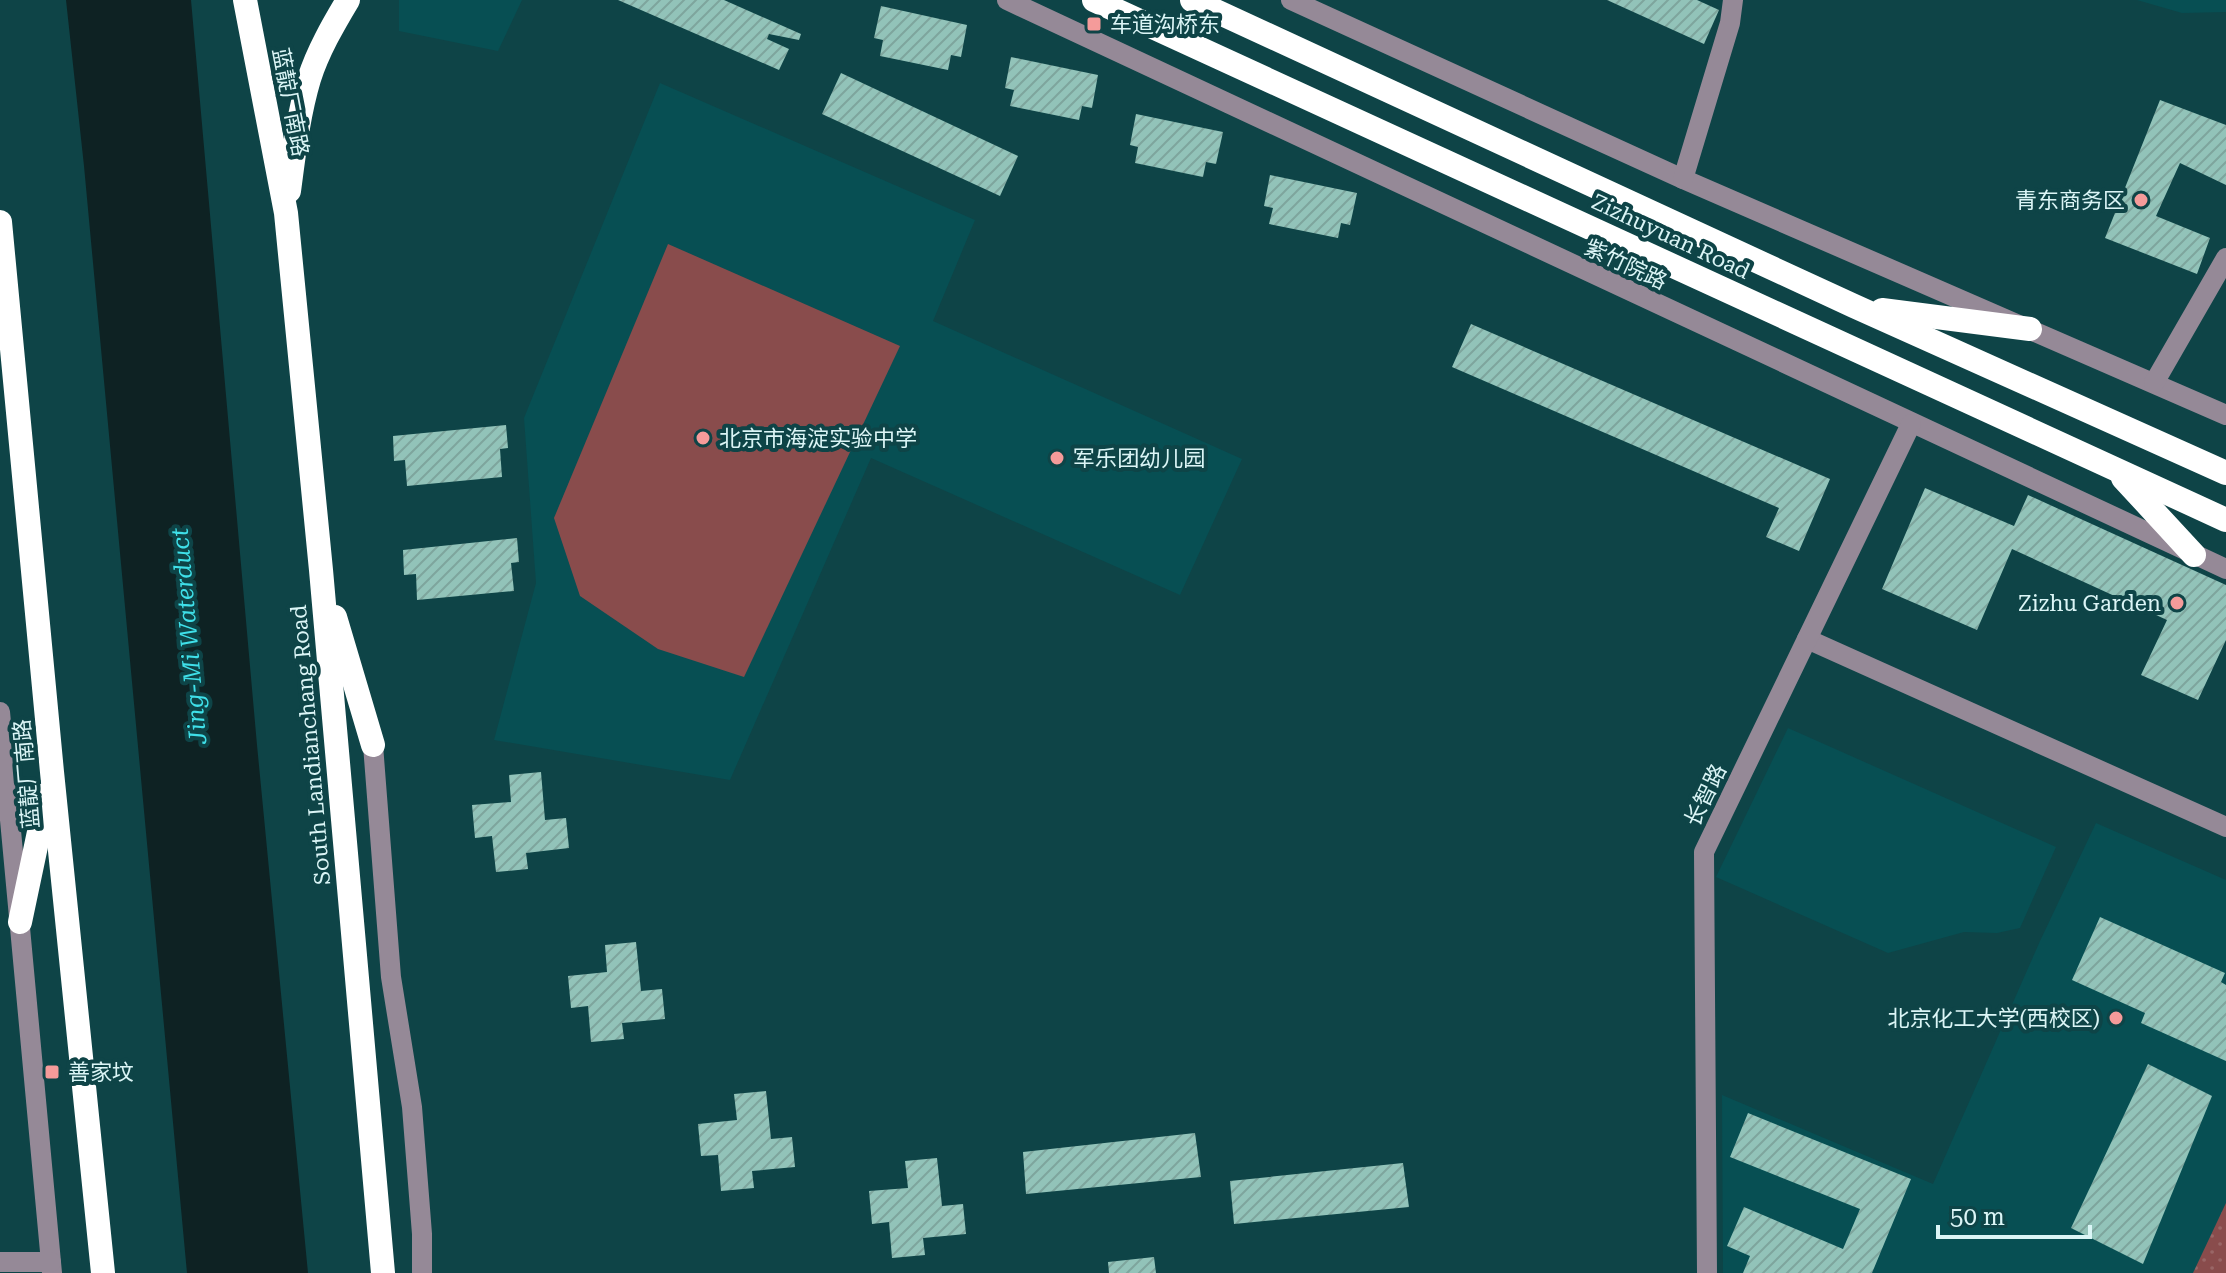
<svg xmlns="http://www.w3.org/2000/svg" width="2226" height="1273" viewBox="0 0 2226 1273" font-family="'Roboto Serif','Noto Sans SC',serif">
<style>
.built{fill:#074f53}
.green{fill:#894c4c}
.garden{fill:url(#garden-dots)}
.water{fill:#0e2223}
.building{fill:url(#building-hatch)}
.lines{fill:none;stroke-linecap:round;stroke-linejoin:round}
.minor{stroke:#958997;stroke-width:20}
.highway{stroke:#fff;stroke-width:24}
.poi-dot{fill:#f59b9a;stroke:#0e4447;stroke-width:3}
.labels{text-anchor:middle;stroke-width:8;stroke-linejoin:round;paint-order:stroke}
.poi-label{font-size:22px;fill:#dbf5f6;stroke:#0e4447;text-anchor:start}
.street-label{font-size:22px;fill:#dbf5f6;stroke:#0e4447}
.water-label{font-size:24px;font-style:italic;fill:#3fe0e9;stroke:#0e4447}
</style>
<defs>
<pattern id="garden-dots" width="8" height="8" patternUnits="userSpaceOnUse" patternTransform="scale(2)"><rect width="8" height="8" fill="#894c4c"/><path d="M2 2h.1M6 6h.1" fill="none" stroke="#966" stroke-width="1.8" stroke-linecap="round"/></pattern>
<pattern id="building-hatch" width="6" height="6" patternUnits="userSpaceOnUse" patternTransform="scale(2)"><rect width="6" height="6" fill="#92c3b9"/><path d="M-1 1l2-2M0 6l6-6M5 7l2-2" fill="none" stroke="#7ea59d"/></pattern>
</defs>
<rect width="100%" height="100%" fill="#0e4447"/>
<g class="built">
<polygon points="399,0 522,0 498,51 399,31"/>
<polygon points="2137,0 2226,0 2226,12 2182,13"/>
<polygon points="660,83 975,220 933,321 1242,459 1180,595 871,458 730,780 494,740 536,583 524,418"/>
<polygon points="1788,728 2056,847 2020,928 1997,933 1964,932 1888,953 1716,877"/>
<polygon points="2096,823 2226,880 2226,1273 1723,1273 1722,1095 1933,1184 2040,941"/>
</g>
<polygon class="green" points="668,244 900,346 744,677 658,649 580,596 554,518"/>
<polygon class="garden" points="2226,1203 2226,1273 2193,1273"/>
<polygon class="water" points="66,0 191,0 257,745 308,1273 187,1273 84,166"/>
<g class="building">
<polygon points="618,0 724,0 801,34 799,40 769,34 767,39 789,49 779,70"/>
<polygon points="1607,0 1697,0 1719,10 1704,44"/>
<polygon points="881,6 967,25 961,57 951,55 948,70 880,56 883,40 874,38"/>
<polygon points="1011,57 1098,75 1092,108 1082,106 1079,120 1010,106 1014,90 1005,88"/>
<polygon points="841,73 1018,156 1000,196 822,114"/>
<polygon points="2160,100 2226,125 2226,185 2180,163 2156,216 2210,238 2197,274 2105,238"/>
<polygon points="1136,114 1223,132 1216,164 1206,162 1203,177 1135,163 1138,147 1130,145"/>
<polygon points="1270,175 1357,193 1350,225 1341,223 1338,238 1269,224 1273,208 1264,206"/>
<polygon points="1471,324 1830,479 1799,551 1766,537 1779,508 1452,367"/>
<polygon points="506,425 508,448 500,449 502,477 407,486 405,460 394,461 393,436"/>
<polygon points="1925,488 2014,526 2028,495 2226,585 2226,640 2198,700 2141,675 2167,620 2012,549 1977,630 1882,589"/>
<polygon points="517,538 519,562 511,563 514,591 417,600 416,574 404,575 403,550"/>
<polygon points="541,772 545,820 566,818 569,848 526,853 528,869 496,872 492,836 475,838 472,805 511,802 509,775"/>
<polygon points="2100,917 2225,973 2221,982 2226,985 2226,1061 2141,1023 2145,1013 2072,980"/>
<polygon points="636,942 641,991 662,989 665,1019 622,1023 624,1039 591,1042 588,1006 571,1008 568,976 607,972 605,945"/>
<polygon points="2148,1064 2212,1096 2143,1264 2071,1228"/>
<polygon points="766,1091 771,1139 792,1137 795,1167 752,1171 754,1188 721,1191 718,1155 701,1156 698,1124 737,1120 734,1094"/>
<polygon points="1748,1113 1911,1179 1872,1273 1743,1273 1750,1256 1727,1246 1744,1207 1843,1249 1860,1209 1730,1157"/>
<polygon points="1195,1133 1201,1177 1026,1194 1023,1152"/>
<polygon points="937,1158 942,1206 963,1204 966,1234 923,1238 925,1255 892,1258 889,1222 872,1224 869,1191 908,1188 905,1161"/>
<polygon points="1403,1163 1409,1207 1234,1224 1230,1181"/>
<polygon points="1154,1257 1156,1273 1109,1273 1108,1262"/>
</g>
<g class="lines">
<g class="minor">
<polyline points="1007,0 2226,569"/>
<polyline points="1291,0 1683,179 2226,415"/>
<polyline points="1683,179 1730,23 1733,0"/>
<polyline points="2154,383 2226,258"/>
<polyline points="1807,639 2226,827"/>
<polyline points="0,712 52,1273"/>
<polyline points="373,745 391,977 412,1107 422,1234 422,1273"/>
<polyline points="0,1262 51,1262"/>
<polyline points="1707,1273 1704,852 1911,424"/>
</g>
<g class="highway">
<polyline points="245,0 286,213 321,570 383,1273"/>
<polyline points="1094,0 2226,520"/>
<polyline points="1192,0 1854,306 2226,473"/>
<path d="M289,191C294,154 298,116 309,79C318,51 333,25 348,0"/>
<polyline points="0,222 52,772 103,1273"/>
<polyline points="1882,310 2030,329"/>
<polyline points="2123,478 2194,555"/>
<polyline points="335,617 373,745"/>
<polyline points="20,922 47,794"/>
</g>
</g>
<g class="poi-dot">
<rect x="1086" y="16" width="16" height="16" rx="4"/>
<circle cx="2141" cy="200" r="8"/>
<circle cx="703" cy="438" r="8"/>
<circle cx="1057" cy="458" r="8"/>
<circle cx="2177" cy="603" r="8"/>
<circle cx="2116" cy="1018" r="8"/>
<rect x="44" y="1064" width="16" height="16" rx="4"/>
</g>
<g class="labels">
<g class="poi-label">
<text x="1110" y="32">车道沟桥东</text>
<text x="2125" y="208" text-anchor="end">青东商务区</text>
<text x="719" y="446">北京市海淀实验中学</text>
<text x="1073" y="466">军乐团幼儿园</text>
<text x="2161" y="611" text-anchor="end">Zizhu Garden</text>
<text x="2100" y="1026" text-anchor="end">北京化工大学(西校区)</text>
<text x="68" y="1080">善家坟</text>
</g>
<g class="street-label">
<text transform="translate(291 102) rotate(79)" y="8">蓝靛厂南路</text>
<text transform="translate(1671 236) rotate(25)" y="8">Zizhuyuan Road</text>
<text transform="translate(1626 264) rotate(25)" y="8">紫竹院路</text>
<text transform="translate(310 745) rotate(-95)" y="8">South Landianchang Road</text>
<text transform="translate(26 774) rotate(-95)" y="8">蓝靛厂南路</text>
<text transform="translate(1705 795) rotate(-64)" y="8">长智路</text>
</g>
<g class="water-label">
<text transform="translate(189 636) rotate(-95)" y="8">Jing-Mi Waterduct</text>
</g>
</g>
<path d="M1938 1225v12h152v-12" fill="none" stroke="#dbf5f6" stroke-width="4"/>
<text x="1950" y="1225" font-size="24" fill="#dbf5f6" stroke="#0e4447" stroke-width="6" paint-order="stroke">50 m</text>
</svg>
